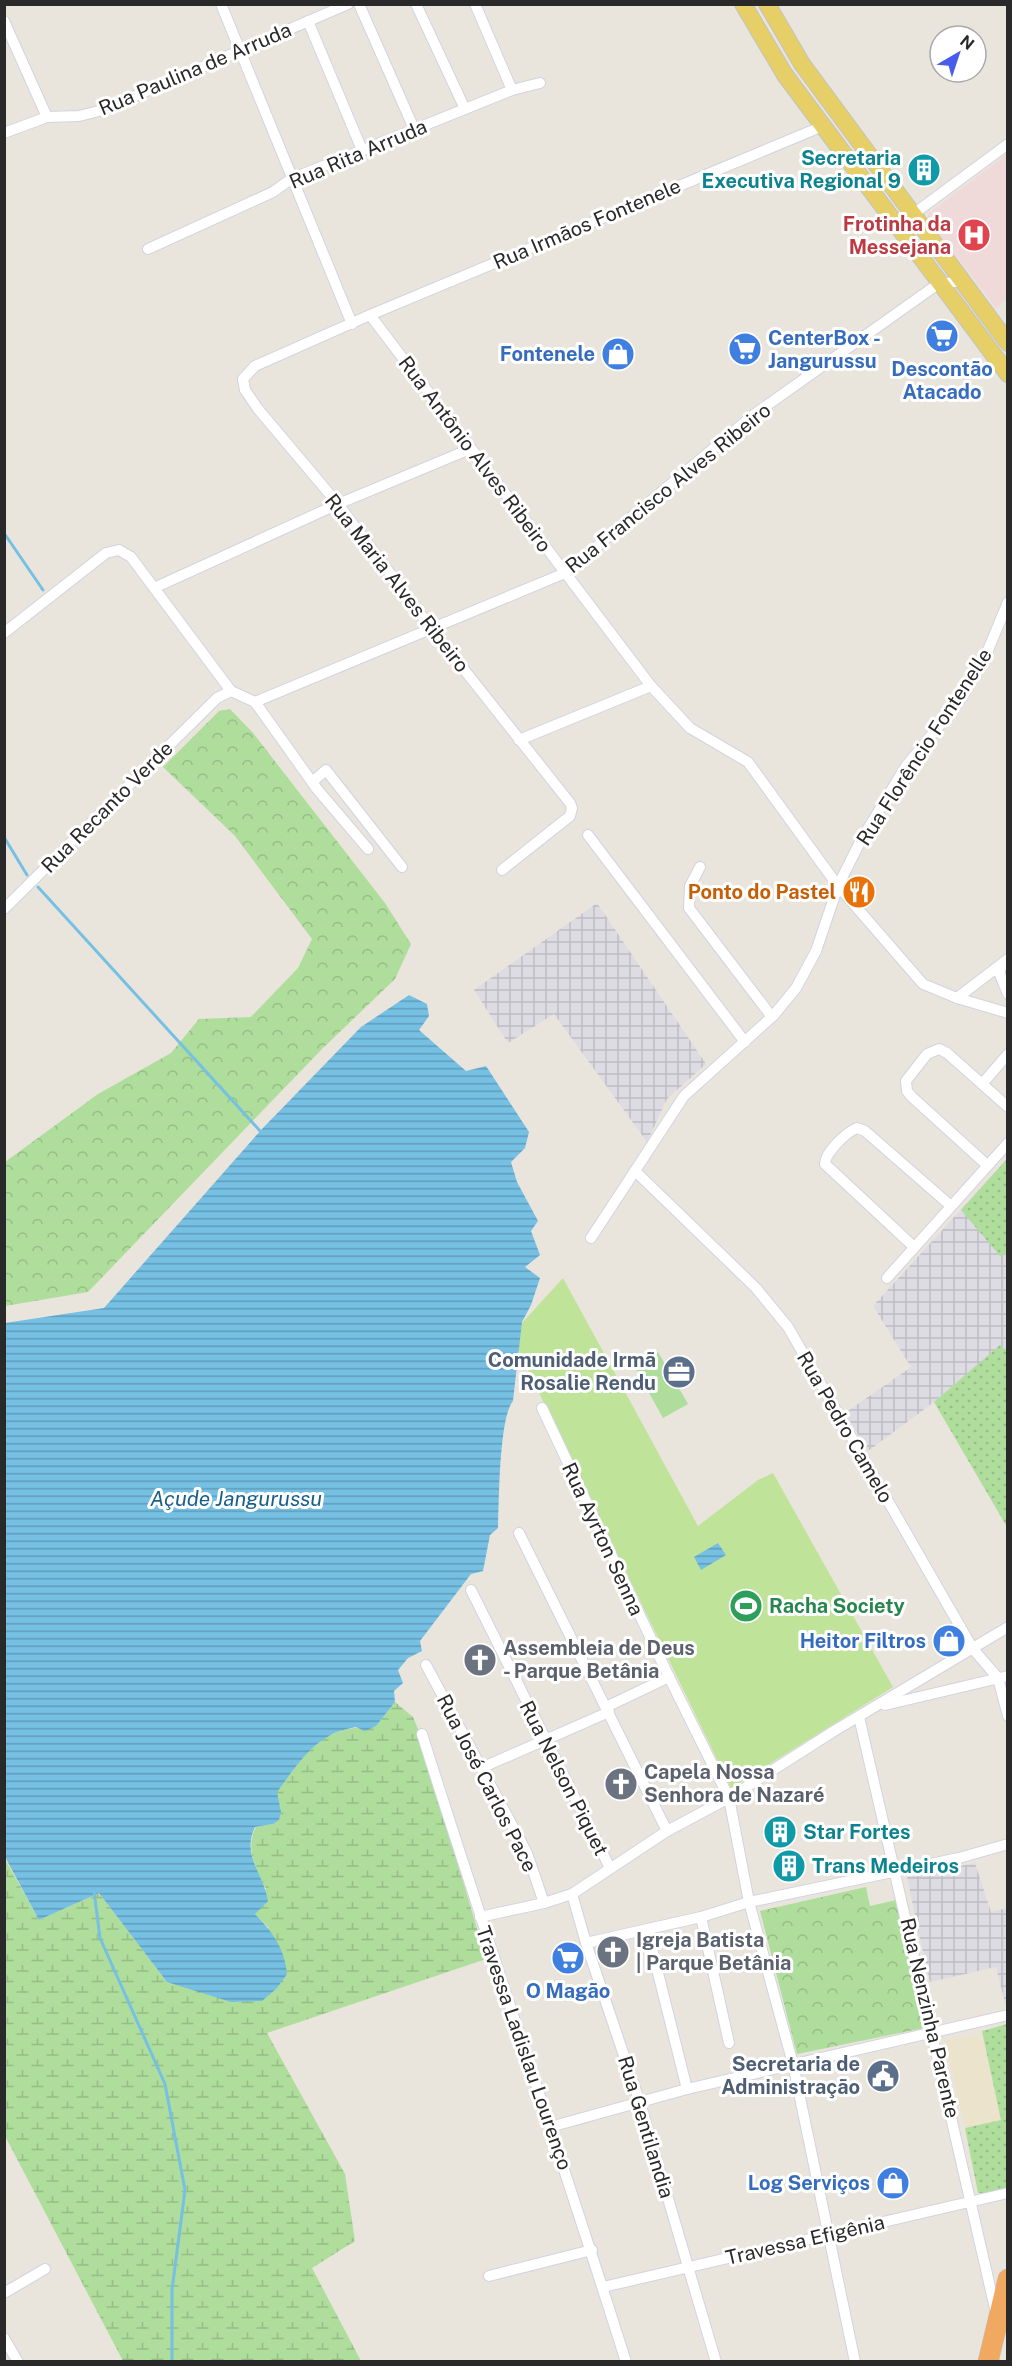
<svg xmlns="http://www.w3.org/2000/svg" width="1012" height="2366" viewBox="0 0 1012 2366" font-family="'Public Sans',sans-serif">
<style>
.industrial{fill:url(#industrial-grid)}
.education{fill:#ebe3cc}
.medical{fill:#f0dad9}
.grass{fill:url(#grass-dots)}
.forest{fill:url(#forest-crowns)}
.wetland{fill:url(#wetland-marsh)}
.garden{fill:#aedd9c}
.pitch{fill:#bfe399}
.water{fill:url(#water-rules)}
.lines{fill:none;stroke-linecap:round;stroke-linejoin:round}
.stream{stroke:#76c0e4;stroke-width:3}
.street-casing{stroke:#d1d3e1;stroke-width:12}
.primary-casing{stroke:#c3c3c3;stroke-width:18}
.highway-casing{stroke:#c3c3c3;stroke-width:21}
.street{stroke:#fff;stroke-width:10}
.primary{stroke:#e5cf66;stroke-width:16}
.highway{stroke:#f1a860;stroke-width:20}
.labels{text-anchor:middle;stroke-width:6;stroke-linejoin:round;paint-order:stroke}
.street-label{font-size:20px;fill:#292929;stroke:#fff}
.culture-label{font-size:20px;font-weight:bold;fill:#0d838f;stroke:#fff;text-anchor:start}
.health-label{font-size:20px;font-weight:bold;fill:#be3a42;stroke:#fff;text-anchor:end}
.shop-label{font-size:20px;font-weight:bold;fill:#366cbe;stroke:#fff;text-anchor:end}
.food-label{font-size:20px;font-weight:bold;fill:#c56008;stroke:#fff;text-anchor:end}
.service-label{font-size:20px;font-weight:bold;fill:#4e5e75;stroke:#fff;text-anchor:end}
.leisure-label{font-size:20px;font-weight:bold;fill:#27864d;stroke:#fff;text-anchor:start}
.worship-label{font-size:20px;font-weight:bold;fill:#5b616d;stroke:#fff;text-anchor:start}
.water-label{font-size:21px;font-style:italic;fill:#185e8e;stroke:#fff}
</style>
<defs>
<pattern id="industrial-grid" width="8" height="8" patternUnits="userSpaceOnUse" patternTransform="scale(1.5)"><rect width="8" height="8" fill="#dedce3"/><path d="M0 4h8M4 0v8" fill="none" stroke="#bebdc3"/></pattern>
<pattern id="grass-dots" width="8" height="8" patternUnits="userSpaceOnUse" patternTransform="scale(1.5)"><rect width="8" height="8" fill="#aedd9c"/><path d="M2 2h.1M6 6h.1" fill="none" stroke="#96be86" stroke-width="1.8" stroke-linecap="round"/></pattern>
<pattern id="forest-crowns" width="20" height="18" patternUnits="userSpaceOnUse" patternTransform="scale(1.5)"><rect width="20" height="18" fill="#aedd9c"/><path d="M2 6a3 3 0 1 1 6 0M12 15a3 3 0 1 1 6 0" fill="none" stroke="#96be86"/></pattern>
<pattern id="wetland-marsh" width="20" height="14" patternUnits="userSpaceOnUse" patternTransform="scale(1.5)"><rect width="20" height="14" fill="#aedd9c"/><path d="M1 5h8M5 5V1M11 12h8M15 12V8" fill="none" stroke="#96be86"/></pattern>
<pattern id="water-rules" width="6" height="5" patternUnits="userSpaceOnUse" patternTransform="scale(1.5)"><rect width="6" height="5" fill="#76c0e4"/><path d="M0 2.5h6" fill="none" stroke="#619cb9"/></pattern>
</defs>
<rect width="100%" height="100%" fill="#eae5dc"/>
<g class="industrial">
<polygon points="597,903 706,1064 667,1099 647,1142 554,1014 508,1043 474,990"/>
<polygon points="1007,1159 1007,1352 1000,1346 934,1402 868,1451 845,1413 911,1367 873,1306"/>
<polygon points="975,1863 991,1912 1007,1908 1006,2007 996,1967 930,1982 918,1930 907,1877"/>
</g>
<polygon class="education" points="983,2034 1002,2120 965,2128 945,2041"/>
<polygon class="medical" points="1007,154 1007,299 996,308 927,218 928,214"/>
<g class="grass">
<polygon points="1007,1159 1007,1252 1001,1257 961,1210"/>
<polygon points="1000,1345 1008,1352 1007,1527 934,1402"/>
<polygon points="1007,2024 1008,2187 993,2193 978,2193 965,2128 1001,2120 982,2031"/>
</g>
<g class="forest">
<polygon points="230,709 253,733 385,903 411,944 395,979 322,1049 88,1292 5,1306 5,1162 98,1094 171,1053 199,1019 251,1017 298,968 312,939 235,836 163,767 219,711"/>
<polygon points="866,1887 870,1906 896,1900 924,2028 797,2054 760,1911"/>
</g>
<path class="wetland" d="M395,1702L413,1717L418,1729L486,1959L267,2033L345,2174L355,2241L312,2268L361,2361H123L5,2136L4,1857L39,1920L99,1893L167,1982L269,1928L255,1914L266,1889C255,1870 245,1848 256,1827L273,1824C274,1815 273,1801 277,1792C282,1778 316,1741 330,1735C344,1728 360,1727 376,1726Z"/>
<polygon class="garden" points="658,1352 688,1404 663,1418 634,1366"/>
<polygon class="pitch" points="563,1278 698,1526 758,1480 773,1473 893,1687 731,1788 511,1335"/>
<g class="water">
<path d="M409,995L427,1004L429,1016L419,1030L466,1071L486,1066L529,1132L525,1148L511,1162L517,1182L538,1221L531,1231L540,1255L525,1267L540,1278L531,1305L522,1322L513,1401C499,1417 499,1502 498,1528L490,1535L483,1571L471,1574L420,1641L422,1651L408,1658L398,1670L403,1683L394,1691L395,1702L376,1726L365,1731L356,1727C347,1729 336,1731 329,1736C307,1748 291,1773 277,1792L281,1812L279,1820L273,1824L255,1827C241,1856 264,1874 268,1901L255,1914C272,1931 285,1949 287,1974L277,1988L262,2001L231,2002L167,1982L99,1893L39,1920L5,1857V1323L104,1308L261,1130L361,1027Z"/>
<polygon points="718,1543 726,1555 701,1570 694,1557"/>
</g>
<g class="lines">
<g class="stream">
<polyline points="4,533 43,590"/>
<polyline points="4,837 27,875"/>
<polyline points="38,887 261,1132"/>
<polyline points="94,1891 100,1938 165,2084 185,2190 172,2290 172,2362"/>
</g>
<defs>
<g id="street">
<polyline points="221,4 352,324"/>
<polyline points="359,4 415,131"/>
<polyline points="416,4 465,109"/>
<polyline points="475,4 512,90"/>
<polyline points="4,21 47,117"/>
<polyline points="308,21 362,150"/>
<polyline points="4,133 47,117 79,116 103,110 348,4"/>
<polyline points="912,215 1008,144"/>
<polyline points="148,249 273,192 291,179 512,90 540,83"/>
<polyline points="370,315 651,686 690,728 748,762 838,886 923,984 957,998 1008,1013"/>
<polyline points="154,588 338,504 470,449"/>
<polyline points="4,633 106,553 119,550 131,557 231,691"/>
<polyline points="255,702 565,573 752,416 938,284 962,281"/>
<polyline points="255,702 317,789 368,849"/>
<polyline points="519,740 651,686"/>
<polyline points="312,782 326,770 402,867"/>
<polyline points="588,835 745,1042"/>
<polyline points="700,867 690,886 689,908 772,1017"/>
<polyline points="502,870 570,816 572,808 570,803 431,628 338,504 258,409 245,390 243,379 255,366 370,315 823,126"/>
<polyline points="4,909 217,698 231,691 255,702"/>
<polyline points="1004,962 999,972 1008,994"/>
<polyline points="957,998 1008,959"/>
<polyline points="982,1084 1008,1054"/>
<polyline points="987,1165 912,1097 907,1091 906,1081 927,1054 939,1049 947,1053 1008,1107"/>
<polyline points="635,1171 756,1288 788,1327 973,1649 998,1678 1008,1716"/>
<polyline points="591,1238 684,1096 774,1015 796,988 816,951 838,886 860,842 906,766 958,703 973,679 988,650 1008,602"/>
<path d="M913,1246L825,1164C825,1153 845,1133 857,1128L865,1131L951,1206"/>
<polyline points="887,1278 1008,1143"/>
<polyline points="542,1408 669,1677 729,1798 749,1902 793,2064 855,2362"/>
<polyline points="519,1533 667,1831"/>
<polyline points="471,1590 610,1868"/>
<polyline points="426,1665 527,1853 544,1903"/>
<polyline points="885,1705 1008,1676"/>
<polyline points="606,1707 669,1677"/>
<polyline points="859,1717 996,2313"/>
<path d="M422,1734C488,1944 560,2152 626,2362"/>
<polyline points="481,1768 609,1712"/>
<polyline points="572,1894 586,1943 640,2103 716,2362"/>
<polyline points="480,1917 544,1903 572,1894 667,1831 729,1798 834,1731 1008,1627"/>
<polyline points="701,1917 729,2043"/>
<polyline points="647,1929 687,2089"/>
<polyline points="586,1943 701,1917 749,1902 959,1858 1008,1844"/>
<polyline points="550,2127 687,2089 1008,2015"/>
<polyline points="489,2276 592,2250"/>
<polyline points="603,2287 1008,2193"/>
<polyline points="4,2293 45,2269"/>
<polyline points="4,2338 18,2362"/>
</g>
<g id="primary">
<polyline points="743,4 785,75 1008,374"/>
<polyline points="767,4 802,64 1008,343"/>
</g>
<polyline id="highway" points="988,2362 1008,2279"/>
</defs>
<use href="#street" class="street-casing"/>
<use href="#primary" class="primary-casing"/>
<use href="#highway" class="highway-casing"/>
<use href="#street" class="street"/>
<use href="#primary" class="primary"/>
<use href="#highway" class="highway"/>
</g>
<defs>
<symbol id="building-disc" viewBox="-11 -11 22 22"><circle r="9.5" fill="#0f9aa8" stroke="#fff"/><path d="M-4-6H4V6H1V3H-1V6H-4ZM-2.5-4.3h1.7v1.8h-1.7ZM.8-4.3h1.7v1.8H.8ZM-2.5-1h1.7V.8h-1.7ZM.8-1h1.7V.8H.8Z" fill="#fff"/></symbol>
<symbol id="hospital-disc" viewBox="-11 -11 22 22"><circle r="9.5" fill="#e0444e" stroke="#fff"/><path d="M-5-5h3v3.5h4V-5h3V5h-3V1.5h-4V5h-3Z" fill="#fff"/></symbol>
<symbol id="supermarket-disc" viewBox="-11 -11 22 22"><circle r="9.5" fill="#3f7fe0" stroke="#fff"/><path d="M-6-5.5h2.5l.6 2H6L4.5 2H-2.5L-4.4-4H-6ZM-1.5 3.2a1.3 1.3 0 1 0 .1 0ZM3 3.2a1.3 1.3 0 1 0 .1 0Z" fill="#fff"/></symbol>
<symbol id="shop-disc" viewBox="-11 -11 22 22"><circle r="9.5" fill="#3f7fe0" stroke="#fff"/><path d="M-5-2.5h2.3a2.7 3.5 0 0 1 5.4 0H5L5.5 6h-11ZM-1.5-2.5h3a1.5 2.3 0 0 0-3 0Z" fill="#fff"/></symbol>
<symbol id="restaurant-disc" viewBox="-11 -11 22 22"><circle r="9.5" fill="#e8710a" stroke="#fff"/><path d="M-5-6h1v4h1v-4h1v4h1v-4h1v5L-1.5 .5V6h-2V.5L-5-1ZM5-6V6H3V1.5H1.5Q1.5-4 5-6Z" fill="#fff"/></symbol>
<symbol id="office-disc" viewBox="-11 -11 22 22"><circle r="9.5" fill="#5c6f8a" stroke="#fff"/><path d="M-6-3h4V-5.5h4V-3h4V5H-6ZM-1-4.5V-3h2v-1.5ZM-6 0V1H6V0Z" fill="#fff"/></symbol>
<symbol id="stadium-disc" viewBox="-11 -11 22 22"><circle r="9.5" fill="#2e9e5b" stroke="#fff"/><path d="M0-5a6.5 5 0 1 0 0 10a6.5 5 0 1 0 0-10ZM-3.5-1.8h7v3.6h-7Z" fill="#fff"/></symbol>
<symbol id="church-disc" viewBox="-11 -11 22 22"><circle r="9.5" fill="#6b7280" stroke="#fff"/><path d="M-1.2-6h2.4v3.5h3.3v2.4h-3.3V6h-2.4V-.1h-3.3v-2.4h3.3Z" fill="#fff"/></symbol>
<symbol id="civic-disc" viewBox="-11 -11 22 22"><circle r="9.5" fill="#5c6f8a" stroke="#fff"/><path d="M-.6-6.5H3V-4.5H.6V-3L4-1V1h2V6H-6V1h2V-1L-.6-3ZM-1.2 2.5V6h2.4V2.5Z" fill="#fff"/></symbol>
</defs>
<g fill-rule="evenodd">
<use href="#building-disc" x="905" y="151" width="38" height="38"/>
<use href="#hospital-disc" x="955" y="216" width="38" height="38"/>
<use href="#supermarket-disc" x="923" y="317" width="38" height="38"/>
<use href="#supermarket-disc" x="726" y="330" width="38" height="38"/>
<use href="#shop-disc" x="599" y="335" width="38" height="38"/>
<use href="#restaurant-disc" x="840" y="873" width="38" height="38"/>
<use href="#office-disc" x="660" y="1353" width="38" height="38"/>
<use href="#stadium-disc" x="727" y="1587" width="38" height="38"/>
<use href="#shop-disc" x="930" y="1622" width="38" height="38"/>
<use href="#church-disc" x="461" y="1641" width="38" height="38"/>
<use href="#church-disc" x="602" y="1765" width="38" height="38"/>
<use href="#building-disc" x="761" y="1813" width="38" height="38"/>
<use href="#building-disc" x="770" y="1847" width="38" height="38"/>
<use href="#church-disc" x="594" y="1933" width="38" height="38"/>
<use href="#supermarket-disc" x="549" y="1939" width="38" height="38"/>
<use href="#civic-disc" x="864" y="2057" width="38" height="38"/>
<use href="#shop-disc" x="874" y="2164" width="38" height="38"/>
</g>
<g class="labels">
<g class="street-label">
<text transform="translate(195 69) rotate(-23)" y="7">Rua Paulina de Arruda</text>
<text transform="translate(358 154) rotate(-23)" y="7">Rua Rita Arruda</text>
<text transform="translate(587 224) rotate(-23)" y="7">Rua Irmãos Fontenele</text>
<text transform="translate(475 454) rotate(53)" y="7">Rua Antônio Alves Ribeiro</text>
<text transform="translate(668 488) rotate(-39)" y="7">Rua Francisco Alves Ribeiro</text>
<text transform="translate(397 583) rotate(52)" y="7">Rua Maria Alves Ribeiro</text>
<text transform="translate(924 747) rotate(-57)" y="7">Rua Florêncio Fontenelle</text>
<text transform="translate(107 807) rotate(-45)" y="7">Rua Recanto Verde</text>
<text transform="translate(845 1427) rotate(60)" y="7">Rua Pedro Camelo</text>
<text transform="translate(603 1539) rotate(65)" y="7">Rua Ayrton Senna</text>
<text transform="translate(564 1778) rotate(63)" y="7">Rua Nelson Piquet</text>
<text transform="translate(487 1783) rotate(63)" y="7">Rua José Carlos Pace</text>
<text transform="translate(930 2018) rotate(77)" y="7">Rua Nenzinha Parente</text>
<text transform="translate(524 2048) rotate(71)" y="7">Travessa Ladislau Lourenço</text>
<text transform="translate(646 2127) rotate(73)" y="7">Rua Gentilandia</text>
<text transform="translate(805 2240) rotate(-13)" y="7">Travessa Efigênia</text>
</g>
<g class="culture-label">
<text x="901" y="165" text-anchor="end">Secretaria<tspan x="901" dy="23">Executiva Regional 9</tspan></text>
<text x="803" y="1839">Star Fortes</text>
<text x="812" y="1873">Trans Medeiros</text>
</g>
<g class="health-label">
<text x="951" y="231">Frotinha da<tspan x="951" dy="23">Messejana</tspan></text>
</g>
<g class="shop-label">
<text x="768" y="345" text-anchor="start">CenterBox -<tspan x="768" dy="23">Jangurussu</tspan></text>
<text x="595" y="361">Fontenele</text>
<text x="942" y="376" text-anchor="middle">Descontão<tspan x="942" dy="23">Atacado</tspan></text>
<text x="926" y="1648">Heitor Filtros</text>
<text x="568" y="1998" text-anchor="middle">O Magão</text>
<text x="870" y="2190">Log Serviços</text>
</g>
<g class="food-label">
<text x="836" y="899">Ponto do Pastel</text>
</g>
<g class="service-label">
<text x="656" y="1367">Comunidade Irmã<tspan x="656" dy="23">Rosalie Rendu</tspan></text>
<text x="860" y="2071">Secretaria de<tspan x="860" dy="23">Administração</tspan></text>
</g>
<g class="leisure-label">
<text x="769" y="1613">Racha Society</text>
</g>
<g class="worship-label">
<text x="503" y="1655">Assembleia de Deus<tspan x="503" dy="23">- Parque Betânia</tspan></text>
<text x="644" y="1779">Capela Nossa<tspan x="644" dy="23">Senhora de Nazaré</tspan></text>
<text x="636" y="1947">Igreja Batista<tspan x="636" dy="23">| Parque Betânia</tspan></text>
</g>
<g class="water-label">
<text x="236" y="1506">Açude Jangurussu</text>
</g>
</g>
<rect width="1012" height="2366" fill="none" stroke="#292929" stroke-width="12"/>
<g transform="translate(958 54) rotate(39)"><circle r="28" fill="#ffffff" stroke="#a9a9a9" stroke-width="1.5"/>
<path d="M0-4.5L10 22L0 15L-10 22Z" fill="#485ceb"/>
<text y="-9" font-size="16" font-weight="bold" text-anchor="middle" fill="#292929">N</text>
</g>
</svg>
